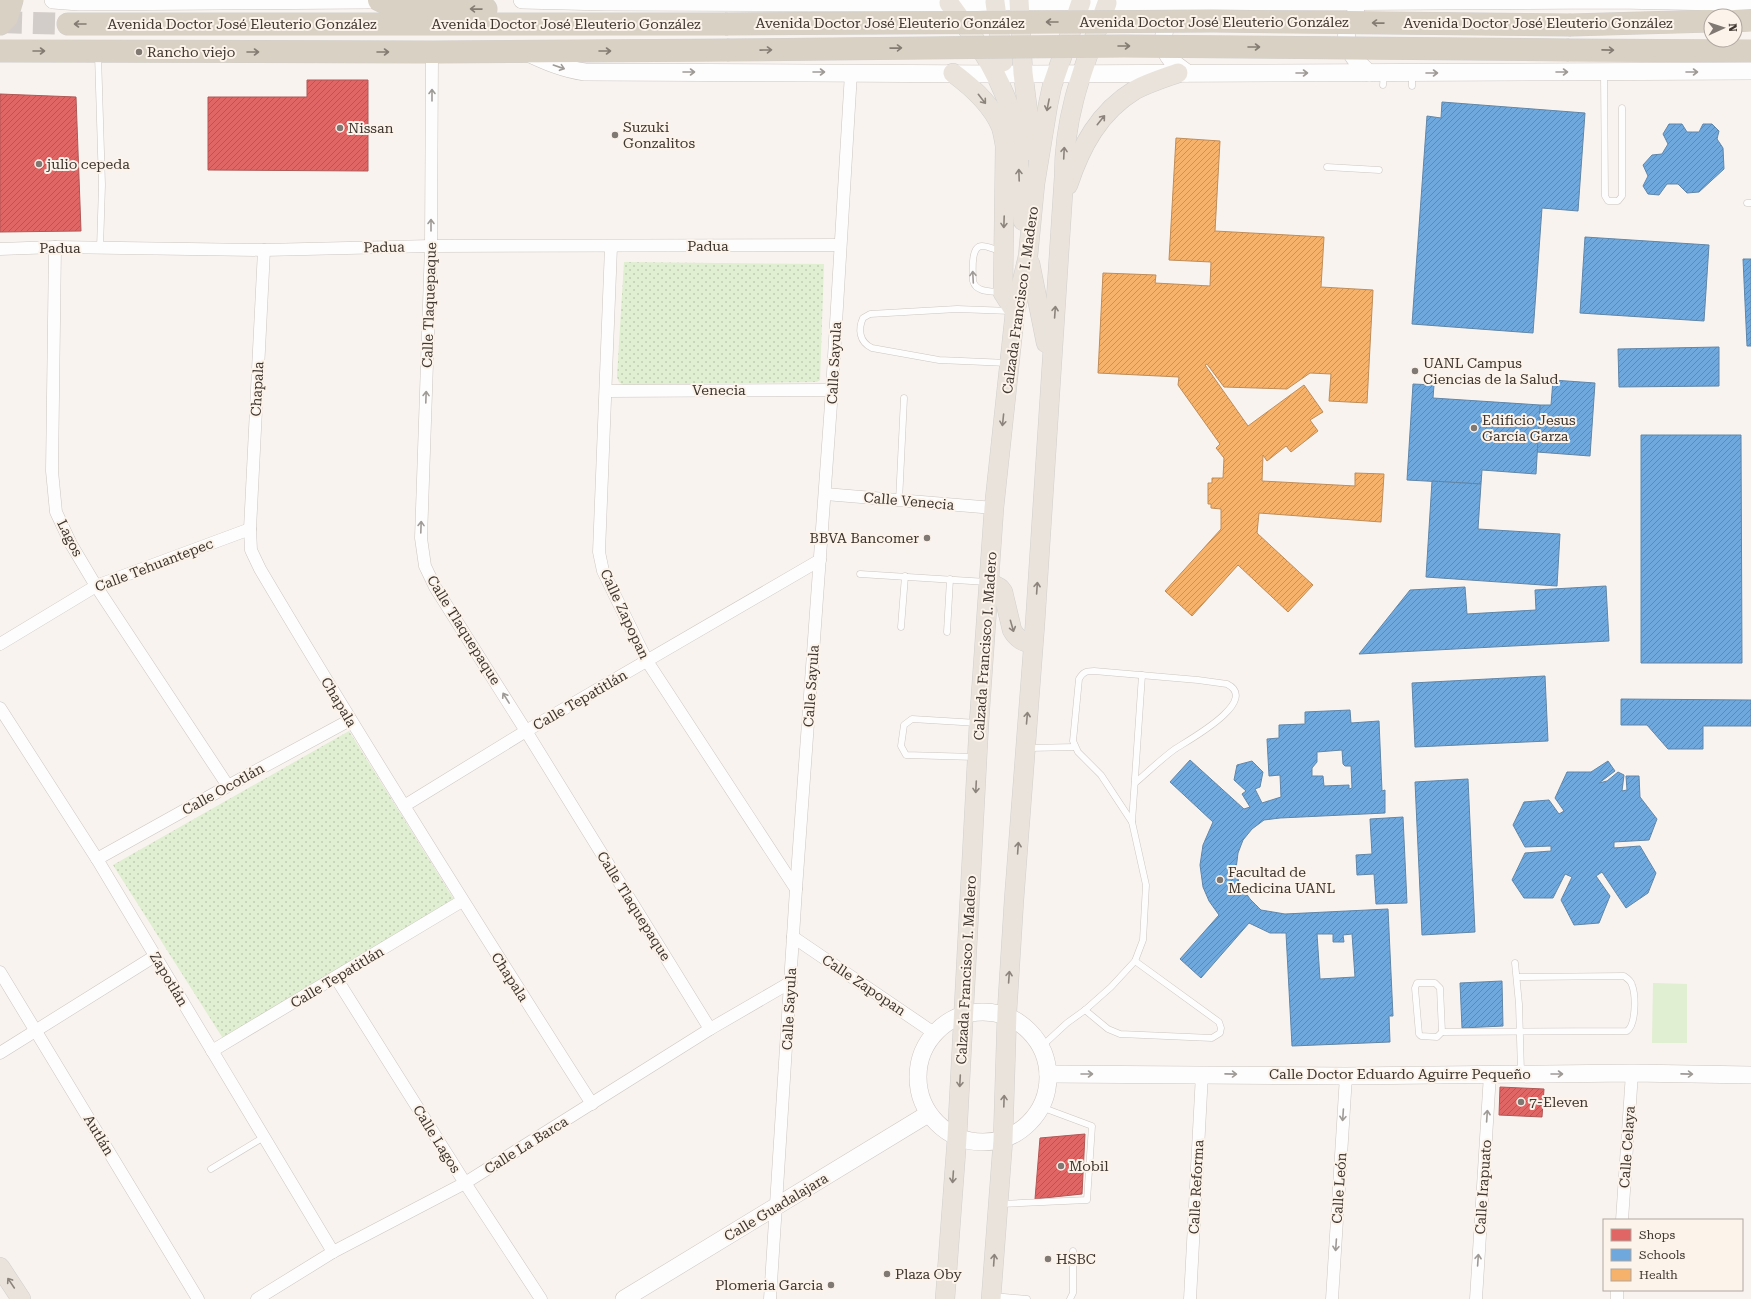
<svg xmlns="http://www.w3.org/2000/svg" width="1751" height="1299" viewBox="0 0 1751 1299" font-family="'Roboto Serif',serif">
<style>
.grass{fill:url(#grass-dots)}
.pitch{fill:#e0eed1}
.shops{fill:url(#shops-hatch);stroke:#b05856}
.schools{fill:url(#schools-hatch);stroke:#6186a8;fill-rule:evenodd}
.health{fill:url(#health-hatch);stroke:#bf8d59}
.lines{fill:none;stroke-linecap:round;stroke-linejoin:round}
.highway-tunnel{stroke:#d3cdc9;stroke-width:22;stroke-dasharray:22 11;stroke-linecap:butt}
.lane-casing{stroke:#ccc6c1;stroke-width:7}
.street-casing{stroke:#ccc6c1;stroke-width:13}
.secondary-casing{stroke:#ccc6c1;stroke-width:18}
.primary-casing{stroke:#d2cfcc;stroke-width:20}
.highway-casing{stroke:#d2cfcc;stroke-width:23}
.lane{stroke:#fefdfd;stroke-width:6}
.street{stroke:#fefdfd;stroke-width:12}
.secondary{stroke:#fefdfd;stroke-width:17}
.primary{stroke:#e9e3db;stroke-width:19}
.highway{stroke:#d9d1c4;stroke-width:22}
.highway-bridge-casing{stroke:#d2cfcc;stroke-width:23;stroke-linecap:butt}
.highway-bridge{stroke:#d9d1c4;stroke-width:22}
.oneway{stroke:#847c72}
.oneway2{stroke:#9e9a96}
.oneway3{stroke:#8c847c}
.poi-dot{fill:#807872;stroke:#fcf3eb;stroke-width:1.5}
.labels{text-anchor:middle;stroke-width:4;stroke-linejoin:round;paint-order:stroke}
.street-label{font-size:14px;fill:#3f362f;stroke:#fcf3eb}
.poi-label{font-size:14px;fill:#3f362f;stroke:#fcf3eb;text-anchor:start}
</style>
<defs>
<pattern id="grass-dots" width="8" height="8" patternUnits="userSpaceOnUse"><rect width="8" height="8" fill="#e0eed1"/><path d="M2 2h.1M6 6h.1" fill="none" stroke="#c1cdb4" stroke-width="1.8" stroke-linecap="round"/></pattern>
<pattern id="shops-hatch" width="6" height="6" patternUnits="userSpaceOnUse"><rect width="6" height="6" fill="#e06666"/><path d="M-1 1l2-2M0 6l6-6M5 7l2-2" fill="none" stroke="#b75554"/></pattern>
<pattern id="schools-hatch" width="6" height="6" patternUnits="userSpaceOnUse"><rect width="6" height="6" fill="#6fa8dc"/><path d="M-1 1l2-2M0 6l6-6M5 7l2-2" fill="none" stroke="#5d8ab3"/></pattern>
<pattern id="health-hatch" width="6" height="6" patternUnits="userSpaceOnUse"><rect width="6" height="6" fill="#f6b26b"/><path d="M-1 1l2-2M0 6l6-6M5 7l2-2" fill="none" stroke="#c99258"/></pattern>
</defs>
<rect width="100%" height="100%" fill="#f8f3ef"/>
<g class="grass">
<polygon points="624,262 824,264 820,380 817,382 623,385 619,382 617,377"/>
<polygon points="349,731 455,901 224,1040 113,865"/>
</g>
<polygon class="pitch" points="1653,983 1687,984 1687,1043 1652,1043"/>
<g class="shops">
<polygon points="307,80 368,80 368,171 208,170 208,97 307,97"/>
<polygon points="0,94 76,97 81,231 0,232"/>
<polygon points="1500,1087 1544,1089 1542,1117 1499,1115"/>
<polygon points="1085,1134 1082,1194 1035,1199 1040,1138"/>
</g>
<g class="schools">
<polygon points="1442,102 1585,113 1578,211 1542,208 1533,333 1412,324 1427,116 1441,118"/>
<polygon points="1669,124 1682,124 1687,132 1699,132 1703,124 1712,124 1719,131 1717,139 1723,148 1724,169 1699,192 1687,193 1678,184 1667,184 1659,195 1648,194 1643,186 1648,176 1643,165 1652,155 1662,154 1668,144 1663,134"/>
<polygon points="1585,237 1709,245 1704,321 1580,313"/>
<polygon points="1743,259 1751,259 1751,346 1747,346"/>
<polygon points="1719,347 1719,386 1619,387 1618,349"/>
<polygon points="1553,380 1595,383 1590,456 1537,452 1540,405 1551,405"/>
<polygon points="1413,384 1434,385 1433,398 1540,405 1536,474 1482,470 1481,484 1407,480"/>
<polygon points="1641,435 1741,435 1742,663 1641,663"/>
<polygon points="1432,481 1481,484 1478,529 1560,534 1557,586 1426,577"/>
<polygon points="1606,586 1609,641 1359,654 1410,590 1465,587 1467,614 1536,610 1535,590"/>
<polygon points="1545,676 1548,741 1415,747 1412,683"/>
<polygon points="1621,699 1751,700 1751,726 1703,726 1703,749 1668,749 1647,725 1621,725"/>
<path d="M1350,710L1351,723L1379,721L1382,791L1385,790V813L1280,818L1264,820L1252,829L1243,840L1238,853L1236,869L1239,883L1250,899L1261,910L1285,914L1388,909L1393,1016H1389L1390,1042L1292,1046L1286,933H1270L1249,923L1201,978L1180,959L1219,915L1209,901L1203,887L1200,865L1203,845L1213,822L1170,782L1190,760L1244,809L1250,807L1242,794L1246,791L1234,780L1237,765L1252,761L1263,772L1260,787L1255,789L1262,803L1281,797L1280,775L1269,776L1267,739L1279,738V725L1305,724V712ZM1342,750L1343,764L1345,766H1351L1352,788L1349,789V785L1324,786L1323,776H1312V768L1317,762V752ZM1317,934H1333V942H1344L1343,935L1352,934L1355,977L1320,979Z"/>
<polygon points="1608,761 1615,771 1599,783 1607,781 1618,772 1624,775 1622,791 1627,790 1626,776 1639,776 1640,797 1657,819 1649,840 1614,842 1614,848 1640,846 1656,873 1648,893 1626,908 1602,872 1596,876 1610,896 1599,923 1574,925 1561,900 1572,877 1565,874 1553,898 1524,898 1512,880 1525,853 1551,851 1551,846 1525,847 1513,825 1524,802 1549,800 1559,814 1564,811 1555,798 1567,772 1591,772"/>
<polygon points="1468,779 1475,932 1422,935 1415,782"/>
<polygon points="1403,817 1407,903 1376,904 1374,874 1357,875 1356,855 1372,854 1370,819"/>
<polygon points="1502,981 1503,1026 1462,1028 1460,983"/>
</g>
<polygon class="health" points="1176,138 1220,141 1215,231 1324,237 1321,287 1373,290 1367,403 1329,401 1331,374 1310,373 1287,389 1224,387 1207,364 1205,365 1248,426 1304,385 1323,412 1310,420 1318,431 1291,452 1286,446 1267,461 1263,455 1262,481 1355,486 1355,473 1384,474 1381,522 1259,513 1257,533 1313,585 1288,612 1238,565 1192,616 1165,591 1221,529 1221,509 1211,508 1211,504 1208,504 1208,483 1212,483 1212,478 1223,478 1224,458 1216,448 1220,444 1178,385 1179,377 1098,373 1103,273 1156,275 1155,283 1210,286 1211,262 1169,260"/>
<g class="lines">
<polyline class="highway-tunnel" points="0,22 68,24"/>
<defs>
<g id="lane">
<polyline points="98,55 102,185 100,248"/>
<polyline points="1604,73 1605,196 1608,201 1618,201 1622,196 1622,108"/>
<polyline points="1383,85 1384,75"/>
<polyline points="1412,86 1412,74"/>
<polyline points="1327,167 1379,170"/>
<polyline points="1747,203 1751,203"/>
<path d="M1001,251C995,250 988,246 982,246C970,246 973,273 973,281C976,293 992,291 1001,292"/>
<path d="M1008,363L939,360L872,348C859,342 858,329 863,318L870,314L957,309L1011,311"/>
<polyline points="899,501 904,398"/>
<polyline points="860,574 987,582"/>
<polyline points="901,627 905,576"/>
<polyline points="947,632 950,579"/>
<polyline points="1029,748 1075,747"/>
<polyline points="975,757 906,755 901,746 904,725 912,719 978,723"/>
<polyline points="1132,822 1142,675"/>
<polyline points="1515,963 1519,1004 1521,1072"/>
<polygon points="1417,983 1435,983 1440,988 1442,1032 1437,1037 1421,1036 1419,1034 1415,988"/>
<polyline points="1085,1010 1108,1029 1120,1034 1212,1038 1220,1033 1221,1028 1219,1022 1135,961"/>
<path d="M1442,1032L1627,1031C1636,1025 1636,996 1632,985C1631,981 1627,978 1624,976L1517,977"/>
<path d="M1041,1047L1067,1023L1085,1010L1111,987L1135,961L1143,940L1146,885L1132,822L1101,775L1078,752L1073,741L1079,679C1083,672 1086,671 1094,671L1198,680L1227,684C1261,701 1187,741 1175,749C1161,759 1148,772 1135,783"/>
<polyline points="211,1169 264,1137"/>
<polyline points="1000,1204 1087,1200 1092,1126 1041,1107"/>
<polyline points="993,1296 1027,1299"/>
<polyline points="1070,1299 1073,1293 1073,1251"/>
</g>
<g id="street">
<polyline points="432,52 431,246 421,538 425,566 435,587 526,731 710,1029"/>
<polyline points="55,247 52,471 56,512 71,544 96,586 228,786"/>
<polyline points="611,247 599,552 603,571 647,661 796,889"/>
<polyline points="0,249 55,247 264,250 431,246 840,245"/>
<path d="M264,250L250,529L251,550L260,569C367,750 479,927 592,1104"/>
<polyline points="606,391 832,390"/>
<polyline points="825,494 994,508"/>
<polyline points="0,644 96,586 250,529"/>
<polyline points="0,708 97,859 333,1252"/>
<polyline points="404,806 526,731 820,560"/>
<polyline points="97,859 228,786 350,720"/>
<polyline points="793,937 934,1033"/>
<polyline points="0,972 198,1299"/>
<polyline points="336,978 465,1183 541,1299"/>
<polyline points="212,1051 462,901"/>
<polyline points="0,1053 155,956"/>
<polyline points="1622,1220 1632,1073"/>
<polyline points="257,1299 333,1252 465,1183 710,1029 791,982"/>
<polyline points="770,1299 796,889 832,390 851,73"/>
<polyline points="1190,1299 1202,1074"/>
<polyline points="1332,1299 1346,1076"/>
<polyline points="1476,1299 1490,1074"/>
<polyline points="1617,1299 1617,1290"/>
</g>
<g id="secondary">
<polyline points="53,0 79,2 367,0"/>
<path d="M522,0L606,2L949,3C1002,2 1054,0 1107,3L1617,0L1722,2L1751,6"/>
<path d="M1175,12C1162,25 1159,46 1172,61C1176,65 1182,69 1187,73"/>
<path d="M1356,13C1337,37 1349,56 1369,73"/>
<path d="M526,52C545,61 563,69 585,72L1004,74L1751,71"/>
<circle cx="983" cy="1077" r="65"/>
<polyline points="1048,1074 1346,1076 1632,1073 1751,1075"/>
<polyline points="624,1299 928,1114"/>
</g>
<g id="primary">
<polyline points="1019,0 1023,73 1033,152"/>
<polyline points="995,2 1003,62"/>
<path d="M949,3C978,42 1005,82 1016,130C1020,146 1018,162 1019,178C1020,193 1022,207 1023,221"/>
<path d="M953,73C972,87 992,105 1001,127C1003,133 1004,140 1005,146L1003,293L1015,312"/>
<path d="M1068,185C1081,146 1099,112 1135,90C1148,83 1164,78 1178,73"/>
<polyline points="1030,263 1046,343"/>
<path d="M989,582L1000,588L1003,592L1012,630C1017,639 1023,642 1033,644"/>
<polyline points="0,1267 21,1299"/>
<polyline points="945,1299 957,1138 979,723 994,508 1015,312 1028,256 1035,184 1048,105 1052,86 1081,2"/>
<path d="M991,1299L1003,1140L1007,1012L1014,900L1035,624L1064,177C1064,111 1085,64 1107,3"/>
</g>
<g id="highway">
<polyline points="379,0 389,5 399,7 486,9"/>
<polyline points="1735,21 1751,20"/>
<polyline points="0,24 7,17 12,0"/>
<polyline points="68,24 725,24"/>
<polyline points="1571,25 1711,21"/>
<polyline points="1569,50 1751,51"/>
<polyline points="0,51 432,52 727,50"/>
</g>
</defs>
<use href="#lane" class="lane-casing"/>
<use href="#street" class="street-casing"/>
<use href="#secondary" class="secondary-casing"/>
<use href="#primary" class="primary-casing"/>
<use href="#highway" class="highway-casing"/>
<use href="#lane" class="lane"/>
<use href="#street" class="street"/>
<use href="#secondary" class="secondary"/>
<use href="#primary" class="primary"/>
<use href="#highway" class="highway"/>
<defs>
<g id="highway-bridge">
<polyline points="725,24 1213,21 1571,25"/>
<polyline points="727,50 1124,46 1569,50"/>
</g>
</defs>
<use href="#highway-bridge" class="highway-bridge-casing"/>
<use href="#highway-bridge" class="highway-bridge"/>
</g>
<defs><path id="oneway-shaft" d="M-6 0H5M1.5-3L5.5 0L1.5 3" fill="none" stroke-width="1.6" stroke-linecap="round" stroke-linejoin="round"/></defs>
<g class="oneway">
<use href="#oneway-shaft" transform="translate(476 9) rotate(-179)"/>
<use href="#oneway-shaft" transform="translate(1052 22) rotate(180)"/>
<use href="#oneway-shaft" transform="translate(1378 23) rotate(-179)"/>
<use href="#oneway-shaft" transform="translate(80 24) rotate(180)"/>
<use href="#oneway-shaft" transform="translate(1124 46)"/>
<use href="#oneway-shaft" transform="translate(1254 47)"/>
<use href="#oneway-shaft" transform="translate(896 48) rotate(-1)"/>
<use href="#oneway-shaft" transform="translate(766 50) rotate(-1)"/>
<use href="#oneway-shaft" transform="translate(1608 50) rotate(1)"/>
<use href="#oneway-shaft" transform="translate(39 51)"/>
<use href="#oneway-shaft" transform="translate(605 51)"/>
<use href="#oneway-shaft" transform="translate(253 52)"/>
<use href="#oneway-shaft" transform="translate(383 52)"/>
</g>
<g class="oneway2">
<use href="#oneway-shaft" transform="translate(559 67) rotate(19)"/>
<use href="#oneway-shaft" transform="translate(689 72)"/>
<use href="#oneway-shaft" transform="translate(819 72)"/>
<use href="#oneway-shaft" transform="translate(1562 72)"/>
<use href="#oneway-shaft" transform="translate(1692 72)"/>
<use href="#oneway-shaft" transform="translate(1302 73)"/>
<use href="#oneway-shaft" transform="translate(1432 73)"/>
<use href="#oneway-shaft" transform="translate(432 95) rotate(-90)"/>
<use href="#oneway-shaft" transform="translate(431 225) rotate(-90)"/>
<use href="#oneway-shaft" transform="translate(973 277) rotate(-93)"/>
<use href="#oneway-shaft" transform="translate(426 397) rotate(-88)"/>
<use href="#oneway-shaft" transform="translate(421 527) rotate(-88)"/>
<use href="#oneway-shaft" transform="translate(506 698) rotate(-122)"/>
<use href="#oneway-shaft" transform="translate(1087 1074)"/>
<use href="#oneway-shaft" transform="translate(1231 1074) rotate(1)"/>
<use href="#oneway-shaft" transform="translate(1557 1074)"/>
<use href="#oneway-shaft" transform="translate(1687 1074) rotate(1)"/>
<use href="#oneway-shaft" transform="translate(1343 1115) rotate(94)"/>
<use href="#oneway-shaft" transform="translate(1487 1116) rotate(-86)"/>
<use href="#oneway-shaft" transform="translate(1336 1245) rotate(94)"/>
<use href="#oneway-shaft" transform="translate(1478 1260) rotate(-86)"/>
</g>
<g class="oneway3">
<use href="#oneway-shaft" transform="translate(982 99) rotate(52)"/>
<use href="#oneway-shaft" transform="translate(1048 105) rotate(101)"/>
<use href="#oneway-shaft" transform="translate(1101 120) rotate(-51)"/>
<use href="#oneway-shaft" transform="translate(1064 153) rotate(-87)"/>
<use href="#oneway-shaft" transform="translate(1019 175) rotate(-92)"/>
<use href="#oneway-shaft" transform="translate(1004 222) rotate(92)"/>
<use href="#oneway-shaft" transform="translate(1055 312) rotate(-86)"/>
<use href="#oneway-shaft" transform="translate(1003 420) rotate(96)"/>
<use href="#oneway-shaft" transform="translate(1037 588) rotate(-86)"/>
<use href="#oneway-shaft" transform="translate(1012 626) rotate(74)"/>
<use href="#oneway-shaft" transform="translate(1027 718) rotate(-85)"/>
<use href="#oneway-shaft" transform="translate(976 787) rotate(93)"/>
<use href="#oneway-shaft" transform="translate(1018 848) rotate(-86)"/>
<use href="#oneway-shaft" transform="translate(1009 977) rotate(-86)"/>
<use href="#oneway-shaft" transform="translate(960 1081) rotate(93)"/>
<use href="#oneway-shaft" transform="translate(1004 1101) rotate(-88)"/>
<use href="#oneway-shaft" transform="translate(953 1177) rotate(94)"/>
<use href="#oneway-shaft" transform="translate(994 1260) rotate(-86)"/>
<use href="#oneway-shaft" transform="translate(11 1283) rotate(-124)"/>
</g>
<g class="poi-dot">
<circle cx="139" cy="52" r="4"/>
<circle cx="340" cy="128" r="4"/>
<circle cx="615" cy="135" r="4"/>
<circle cx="39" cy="164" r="4"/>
<circle cx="1415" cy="371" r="4"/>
<circle cx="1474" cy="428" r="4"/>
<circle cx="927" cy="538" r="4"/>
<circle cx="1220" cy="880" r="4"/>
<circle cx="1521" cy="1102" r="4"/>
<circle cx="1061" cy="1166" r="4"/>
<circle cx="1048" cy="1259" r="4"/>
<circle cx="887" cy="1274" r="4"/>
<circle cx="831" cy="1285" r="4"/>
</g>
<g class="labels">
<g class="street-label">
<text x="1214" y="27">Avenida Doctor José Eleuterio González</text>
<text x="890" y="28">Avenida Doctor José Eleuterio González</text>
<text x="1538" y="28">Avenida Doctor José Eleuterio González</text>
<text x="242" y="29">Avenida Doctor José Eleuterio González</text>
<text x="566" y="29">Avenida Doctor José Eleuterio González</text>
<text x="708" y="251">Padua</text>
<text transform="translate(384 247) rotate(-1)" y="5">Padua</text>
<text x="60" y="253">Padua</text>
<text transform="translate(1020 300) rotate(-82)" y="5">Calzada Francisco I. Madero</text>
<text transform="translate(429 305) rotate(-88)" y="5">Calle Tlaquepaque</text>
<text transform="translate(834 363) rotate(-87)" y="5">Calle Sayula</text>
<text transform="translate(257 389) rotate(-87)" y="5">Chapala</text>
<text x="719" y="395">Venecia</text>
<text transform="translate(909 501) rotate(5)" y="5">Calle Venecia</text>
<text transform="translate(70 538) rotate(63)" y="5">Lagos</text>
<text transform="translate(154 565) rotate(-21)" y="5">Calle Tehuantepec</text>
<text transform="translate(625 614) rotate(65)" y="5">Calle Zapopan</text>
<text transform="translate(464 630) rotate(58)" y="5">Calle Tlaquepaque</text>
<text transform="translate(985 646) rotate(-86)" y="5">Calzada Francisco I. Madero</text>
<text transform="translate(811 686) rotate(-86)" y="5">Calle Sayula</text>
<text transform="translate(580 700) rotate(-30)" y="5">Calle Tepatitlán</text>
<text transform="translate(339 702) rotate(59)" y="5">Chapala</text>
<text transform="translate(223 789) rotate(-29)" y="5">Calle Ocotlán</text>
<text transform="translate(634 906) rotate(58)" y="5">Calle Tlaquepaque</text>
<text transform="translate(966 970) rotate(-87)" y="5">Calzada Francisco I. Madero</text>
<text transform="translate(337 977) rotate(-31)" y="5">Calle Tepatitlán</text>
<text transform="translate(510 977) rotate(57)" y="5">Chapala</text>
<text transform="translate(169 979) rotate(59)" y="5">Zapotlán</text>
<text transform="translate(864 985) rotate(34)" y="5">Calle Zapopan</text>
<text transform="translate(789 1009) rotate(-87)" y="5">Calle Sayula</text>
<text x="1400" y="1079">Calle Doctor Eduardo Aguirre Pequeño</text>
<text transform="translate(99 1135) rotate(59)" y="5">Autlán</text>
<text transform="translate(437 1139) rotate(58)" y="5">Calle Lagos</text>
<text transform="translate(526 1145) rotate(-32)" y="5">Calle La Barca</text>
<text transform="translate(1627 1147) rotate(-86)" y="5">Calle Celaya</text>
<text transform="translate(1196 1187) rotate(-87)" y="5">Calle Reforma</text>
<text transform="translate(1483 1187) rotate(-86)" y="5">Calle Irapuato</text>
<text transform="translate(1339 1188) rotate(-86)" y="5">Calle León</text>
<text transform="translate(776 1207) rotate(-31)" y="5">Calle Guadalajara</text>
</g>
<g class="poi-label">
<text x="147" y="57">Rancho viejo</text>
<text x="623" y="132">Suzuki<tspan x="623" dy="16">Gonzalitos</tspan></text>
<text x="348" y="133">Nissan</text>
<text x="47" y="169">julio cepeda</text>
<text x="1423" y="368">UANL Campus<tspan x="1423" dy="16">Ciencias de la Salud</tspan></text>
<text x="1482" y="425">Edificio Jesus<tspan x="1482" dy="16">García Garza</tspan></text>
<text x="919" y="543" text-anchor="end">BBVA Bancomer</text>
<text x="1228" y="877">Facultad de<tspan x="1228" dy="16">Medicina UANL</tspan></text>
<text x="1529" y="1107">7-Eleven</text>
<text x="1069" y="1171">Mobil</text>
<text x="1056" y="1264">HSBC</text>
<text x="895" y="1279">Plaza Oby</text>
<text x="823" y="1290" text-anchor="end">Plomeria Garcia</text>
</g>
</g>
<rect x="1603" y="1219" width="140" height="72" fill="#fcf3eb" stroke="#b0a7a0"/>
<rect x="1611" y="1229" width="20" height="12" fill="#e06666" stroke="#b0a7a0"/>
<text x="1639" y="1239" font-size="12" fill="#3f362f">Shops</text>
<rect x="1611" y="1249" width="20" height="12" fill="#6fa8dc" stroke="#b0a7a0"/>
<text x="1639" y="1259" font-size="12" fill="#3f362f">Schools</text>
<rect x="1611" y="1269" width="20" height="12" fill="#f6b26b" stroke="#b0a7a0"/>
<text x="1639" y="1279" font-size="12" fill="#3f362f">Health</text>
<g transform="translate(1723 28) rotate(87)"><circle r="19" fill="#fcf3eb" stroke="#b0a7a0"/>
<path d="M0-3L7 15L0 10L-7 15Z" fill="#807872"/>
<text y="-6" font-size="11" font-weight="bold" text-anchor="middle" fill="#3f362f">N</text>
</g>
</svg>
